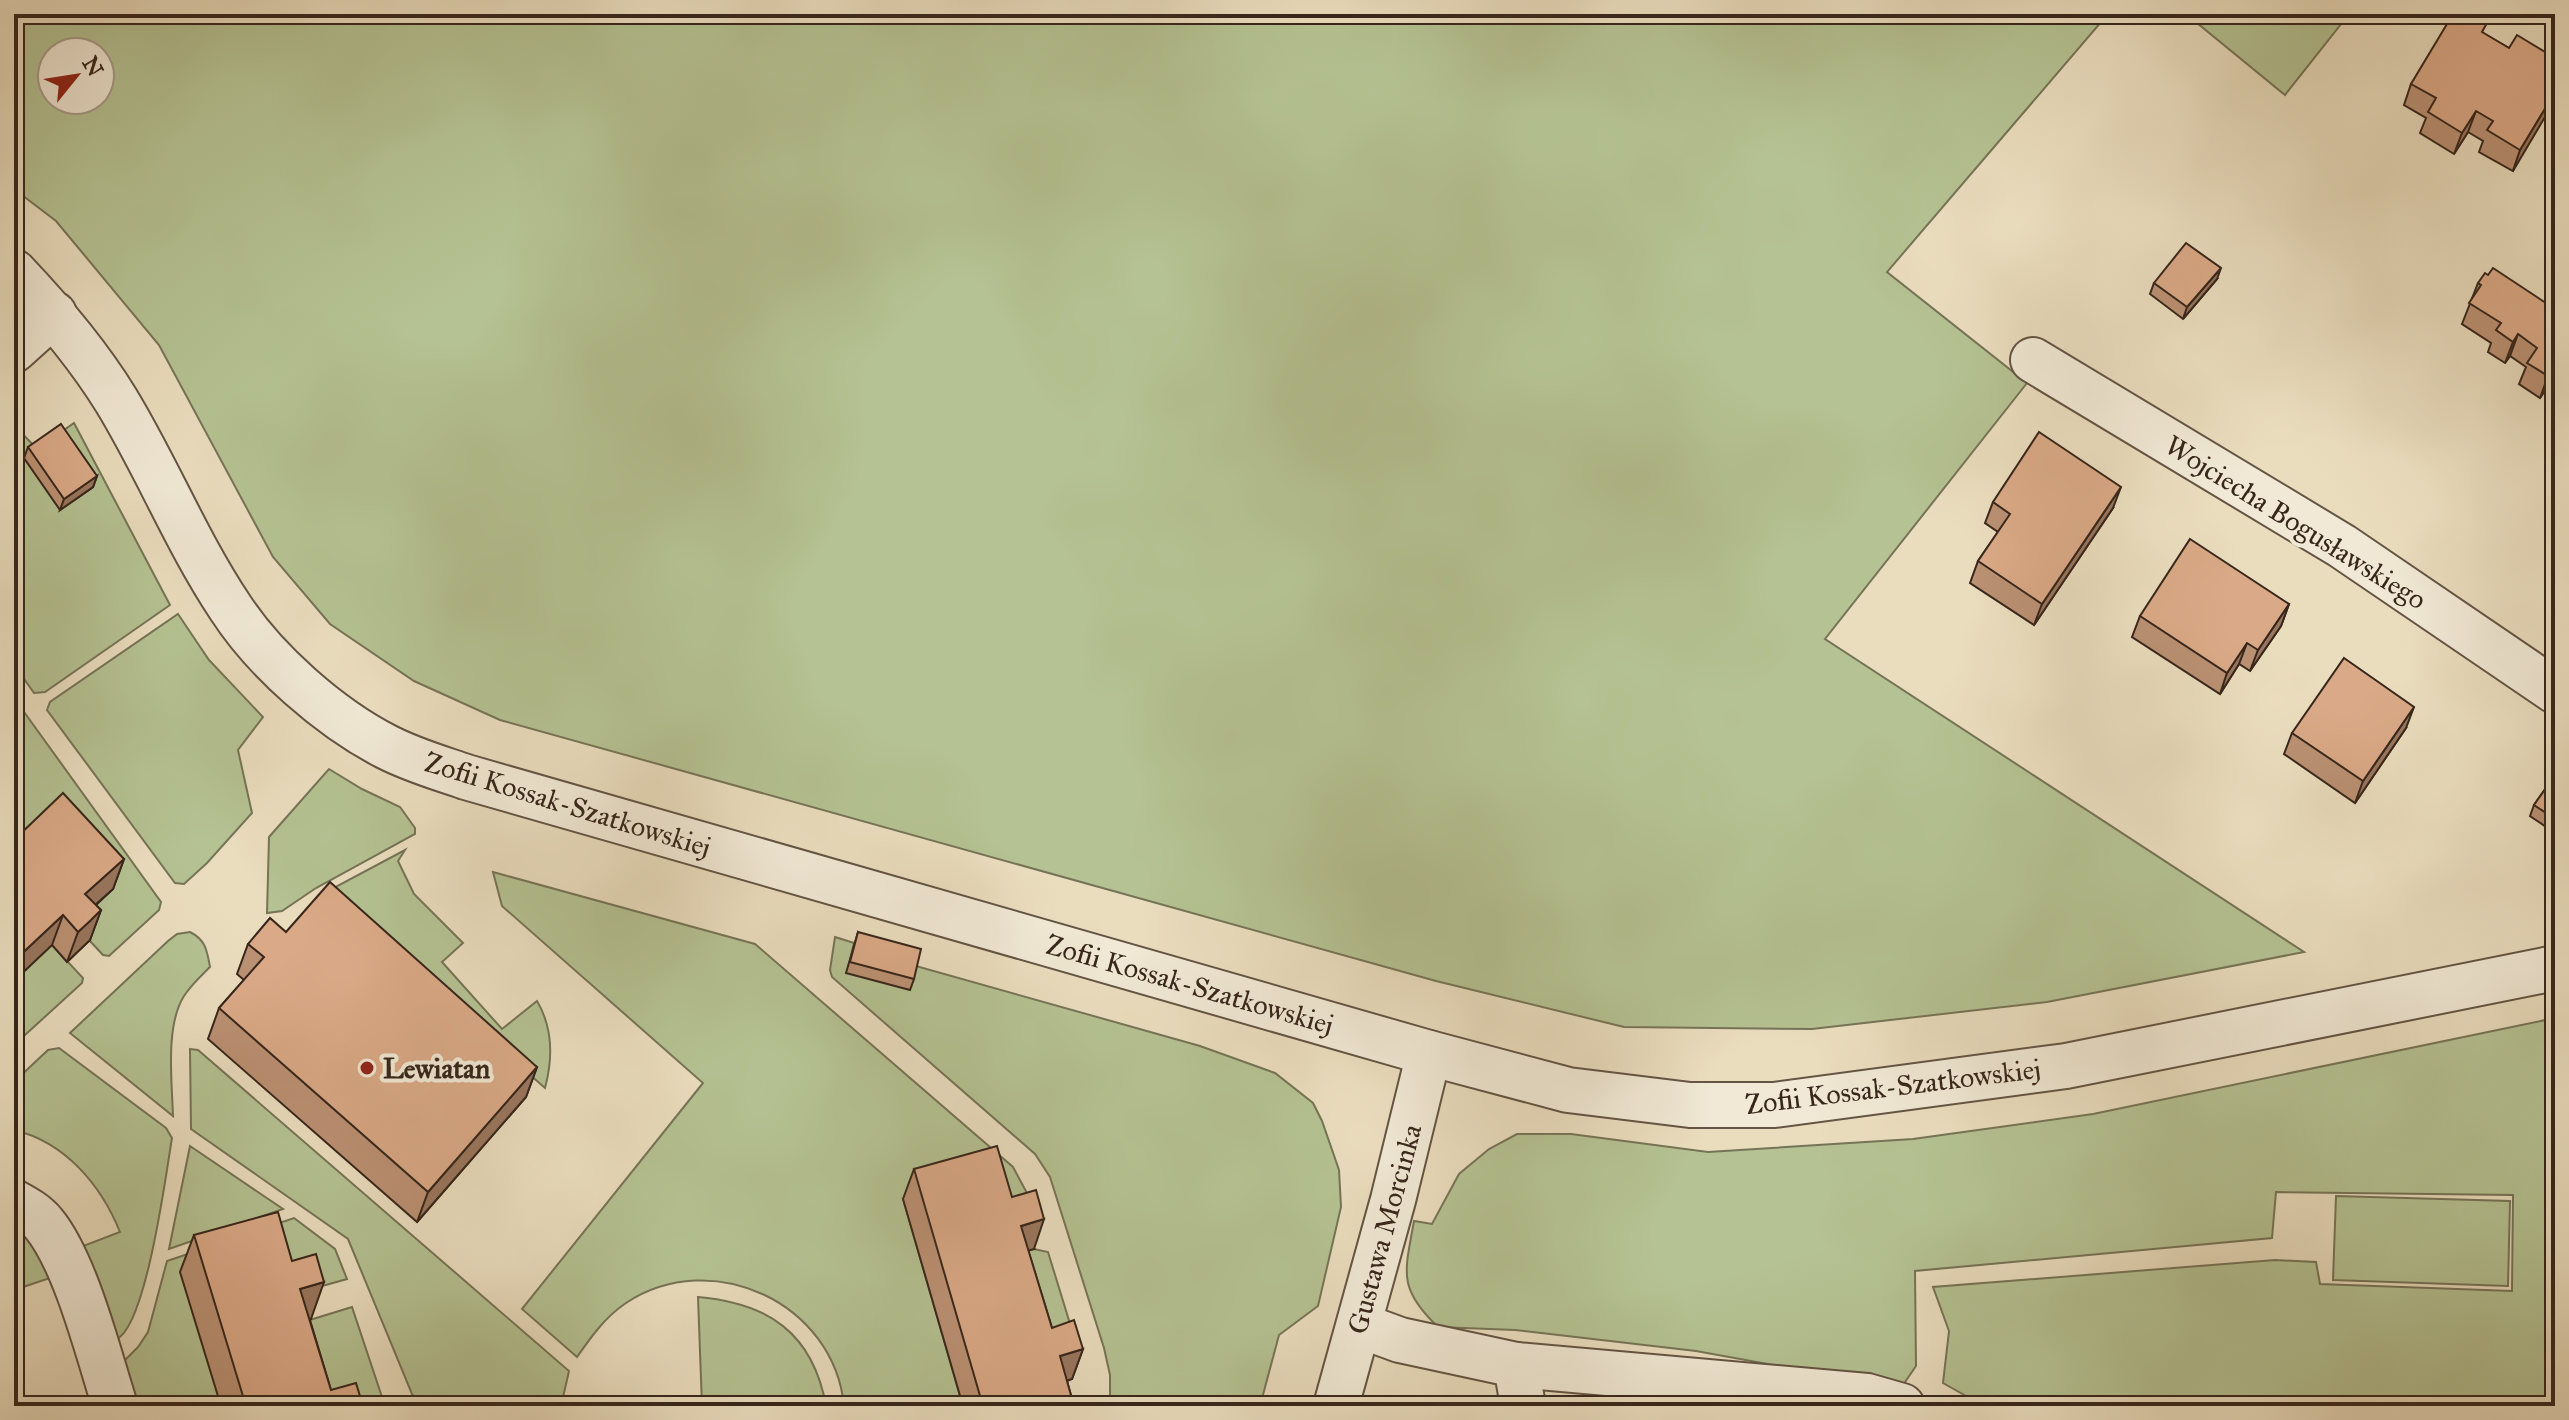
<svg xmlns="http://www.w3.org/2000/svg" width="2569" height="1420" viewBox="0 0 2569 1420" font-family="'IM FELL Great Primer',serif">
<style>
.green{fill:#b5c293;stroke:#767457;stroke-width:2;fill-rule:evenodd}
.lines{fill:none;stroke-linecap:round;stroke-linejoin:round}
.minor-casing{stroke:#645444;stroke-width:48}
.minor{stroke:#f1e9d5;stroke-width:44}
.wall{fill:#bb9174;stroke:#37261b;stroke-width:2}
.shaded-wall{fill:#99765e;stroke:#37261b;stroke-width:2}
.building{fill:#daa987;stroke:#37261b;stroke-width:2}
.poi-dot{fill:#8f2418;stroke:#f1e9d5;stroke-width:3}
.labels{text-anchor:middle;stroke-width:8;stroke-linejoin:round;paint-order:stroke}
.street-label{font-size:28px;fill:#37261b;stroke:#f1e9d5}
.poi-label{font-size:28px;font-weight:bold;fill:#37261b;stroke:#f1e9d5;text-anchor:start}
</style>
<rect width="100%" height="100%" fill="#eaddbe"/>
<filter id="stains"><feTurbulence type="fractalNoise" baseFrequency=".0025" numOctaves="4"/><feColorMatrix values="0 0 0 0 .2 0 0 0 0 .09 0 0 0 0 .02 0 0 0 .5 -.17"/></filter>
<radialGradient id="worn" r=".72"><stop offset=".6" stop-color="#630" stop-opacity="0"/><stop offset="1" stop-color="#630" stop-opacity=".3"/></radialGradient>
<g class="green">
<path d="M14,14H2108L1887,272L2027,383L1825,639L2304,952L2047,1002L1812,1029L1624,1027L1436,981L500,720L414,681L330,624L273,557L159,345L56,221L14,189ZM52,52H100V100H52Z"/>
<polygon points="2186,14 2349,14 2285,95"/>
<polygon points="74,423 170,605 45,692 34,693 15,666 23,660 14,646 14,425 37,449"/>
<polygon points="178,614 209,660 263,717 238,750 252,813 207,863 184,884 175,883 47,710 50,702"/>
<polygon points="14,698 161,902 159,910 109,956 103,955 74,924 113,889 14,860"/>
<polygon points="329,769 362,789 400,807 415,828 415,834 316,888 282,911 267,913 269,837"/>
<path d="M405,850L398,861L414,894L463,943L442,962L502,1029L537,1001C553,1028 553,1058 545,1088L336,905L326,892Z"/>
<path d="M493,872L755,944L1013,1167L1028,1195L1034,1213L903,1199L963,1406H844C834,1303 712,1246 626,1303C605,1317 591,1337 577,1357L522,1309L703,1083L502,906Z"/>
<path d="M190,932C206,940 207,951 210,967C201,976 191,985 184,996C165,1026 172,1082 173,1116L70,1033L168,941L177,934Z"/>
<polygon points="835,937 854,943 847,973 916,966 1200,1046 1275,1073 1313,1103 1322,1121 1339,1170 1341,1207 1318,1306 1279,1335 1260,1406 1110,1406 1110,1375 1104,1348 1050,1177 1035,1154 832,977 830,970"/>
<polygon points="52,945 83,978 82,983 14,1045 14,981"/>
<path d="M2555,1018V1406H1984L1943,1383L1949,1331L1933,1287L2275,1260L2316,1262L2320,1284L2512,1291L2513,1195L2276,1192L2272,1238L1915,1271L1916,1366L1901,1388L1696,1351L1515,1330L1438,1327C1397,1288 1405,1272 1414,1221L1432,1224L1459,1174L1489,1149L1517,1134H1571L1708,1152L1913,1139L2093,1114Z"/>
<path d="M59,1048L166,1128L172,1138C166,1173 146,1330 115,1340L78,1248L120,1232C101,1185 65,1142 14,1130V1082L48,1050Z"/>
<polygon points="190,1049 198,1050 569,1371 561,1406 422,1406 412,1394 348,1239 191,1129"/>
<polygon points="190,1146 283,1209 169,1249"/>
<polygon points="2336,1196 2510,1201 2508,1286 2333,1280"/>
<polygon points="294,1218 335,1249 347,1279 279,1298 221,1406 132,1406 122,1363 138,1347 148,1332 167,1261"/>
<polygon points="14,1223 22,1227 53,1277 14,1290"/>
<polygon points="1034,1249 1048,1252 1075,1340 1063,1350 1010,1256"/>
<path d="M698,1297C768,1303 813,1333 826,1406H702Z"/>
<polygon points="352,1307 385,1406 311,1406 287,1327"/>
</g>
<g class="lines">
<defs>
<g id="minor">
<path d="M14,272C52,312 87,353 116,400C157,467 186,541 230,607C265,661 330,718 387,747C412,760 440,768 466,777L1429,1053L1568,1090L1690,1105H1774L2066,1066L2555,968"/>
<polyline points="14,350 54,314"/>
<polyline points="2033,360 2342,546 2555,691"/>
<path d="M14,1202C25,1208 36,1214 44,1224C76,1263 99,1356 115,1406"/>
<polyline points="1359,1325 1400,1340 1516,1365 1523,1406"/>
<polyline points="1516,1365 1867,1396 1902,1406"/>
<polyline points="1336,1406 1393,1200 1429,1053"/>
</g>
</defs>
<use href="#minor" class="minor-casing"/>
<use href="#minor" class="minor"/>
</g>
<g class="wall">
<polygon points="2483,33 2509,48 2555,58 2513,171 2479,152 2483,141 2468,132 2454,154 2420,133 2426,118 2404,105 2411,84"/>
<polygon points="2217,279 2183,319 2150,294 2154,283"/>
<polygon points="2478,283 2555,309 2555,386 2550,383 2540,398 2519,384 2526,367 2510,356 2505,363 2488,352 2491,343 2462,324"/>
<polygon points="28,447 97,476 93,487 60,510 24,458"/>
<polygon points="1993,502 2113,508 2034,625 1970,583 1978,561 1998,532 1985,523"/>
<polygon points="2289,604 2281,626 2250,671 2239,664 2220,694 2132,637 2140,616"/>
<polygon points="2406,728 2355,803 2284,754 2292,733"/>
<polygon points="2555,775 2555,833 2530,816 2534,805"/>
<polygon points="14,840 124,859 113,889 96,905 101,910 90,940 67,962 52,945"/>
<polygon points="286,932 537,1067 526,1097 417,1222 208,1039 219,1008 244,980 237,974 248,944"/>
<polygon points="858,932 914,979 910,990 846,973"/>
<polygon points="914,1169 1034,1249 1028,1250 1052,1328 1083,1349 1072,1379 1067,1381 1074,1406 963,1406 903,1199"/>
<polygon points="194,1235 292,1261 311,1319 310,1320 331,1390 363,1406 221,1406 180,1272"/>
</g>
<g class="shaded-wall">
<polygon points="2555,92 2555,100 2513,171 2520,150"/>
<polygon points="2476,111 2468,132 2454,154 2462,133"/>
<polygon points="2221,268 2217,279 2183,319 2187,307"/>
<polygon points="2518,334 2510,356 2505,363 2513,342"/>
<polygon points="2555,367 2555,371 2550,383 2540,398 2548,376"/>
<polygon points="97,476 93,487 60,510 64,499"/>
<polygon points="2121,487 2113,508 2034,625 2042,604"/>
<polygon points="2289,604 2281,626 2250,671 2258,650"/>
<polygon points="2247,643 2239,664 2220,694 2227,673"/>
<polygon points="2414,707 2406,728 2355,803 2363,781"/>
<polygon points="124,859 113,889 74,924 85,894"/>
<polygon points="101,910 90,940 67,962 78,932"/>
<polygon points="63,915 52,945 14,981 14,961"/>
<polygon points="537,1067 526,1097 417,1222 428,1192"/>
<polygon points="1044,1219 1034,1249 1010,1256 1021,1226"/>
<polygon points="324,1282 311,1319 287,1326 300,1289"/>
<polygon points="1083,1349 1072,1379 1049,1386 1060,1356"/>
</g>
<g class="building">
<polygon points="2453,14 2472,14 2487,23 2482,32 2509,48 2517,35 2555,58 2555,92 2520,150 2487,130 2493,121 2476,111 2462,133 2428,112 2436,98 2411,84"/>
<polygon points="2186,243 2221,268 2187,307 2154,283"/>
<polygon points="2493,268 2555,309 2555,367 2548,376 2527,363 2537,348 2518,334 2513,342 2496,330 2501,323 2469,303 2481,285 2478,283 2485,273 2488,275"/>
<polygon points="61,424 97,476 64,499 28,447"/>
<polygon points="2039,432 2121,487 2042,604 1978,561 2010,514 1993,502"/>
<polygon points="2190,539 2289,604 2258,650 2247,643 2227,673 2140,616"/>
<polygon points="2344,658 2414,707 2363,781 2292,733"/>
<polygon points="2555,775 2555,819 2534,805"/>
<polygon points="63,793 124,859 85,894 101,910 90,921 78,932 63,915 14,961 14,840"/>
<polygon points="330,882 537,1067 428,1192 219,1008 264,957 248,944 270,918 286,932"/>
<polygon points="858,932 921,949 914,979 850,962"/>
<polygon points="997,1146 1012,1197 1036,1190 1044,1219 1021,1226 1052,1328 1074,1320 1083,1349 1060,1356 1074,1406 983,1406 914,1169"/>
<polygon points="278,1212 292,1261 316,1254 324,1282 300,1289 331,1390 356,1383 363,1406 246,1406 194,1235"/>
</g>
<circle class="poi-dot" cx="367" cy="1068" r="8"/>
<g class="labels">
<g class="street-label">
<text transform="translate(2296 522) rotate(32)" y="10">Wojciecha Bogusławskiego</text>
<text transform="translate(568 804) rotate(17)" y="10">Zofii Kossak-Szatkowskiej</text>
<text transform="translate(1190 984) rotate(16)" y="10">Zofii Kossak-Szatkowskiej</text>
<text transform="translate(1893 1086) rotate(-7)" y="10">Zofii Kossak-Szatkowskiej</text>
<text transform="translate(1384 1229) rotate(-75)" y="10">Gustawa Morcinka</text>
</g>
<g class="poi-label">
<text x="383" y="1078">Lewiatan</text>
</g>
</g>
<rect width="2569" height="1420" fill="none" stroke="#eaddbe" stroke-width="48"/>
<rect x="16" y="16" width="2537" height="1388" fill="none" stroke="#37261b" stroke-width="4"/>
<rect x="24" y="24" width="2521" height="1372" fill="none" stroke="#37261b" stroke-width="2"/>
<g transform="translate(76 76) rotate(60)"><circle r="38" fill="#f1e9d5" stroke="#a79b8b" stroke-width="2"/>
<path d="M0-6L14 30L0 20L-14 30Z" fill="#8f2418"/>
<text y="-12" font-size="22" font-weight="bold" text-anchor="middle" fill="#37261b">N</text>
</g>
<rect width="100%" height="100%" filter="url(#stains)"/>
<rect width="100%" height="100%" fill="url(#worn)"/>
</svg>
